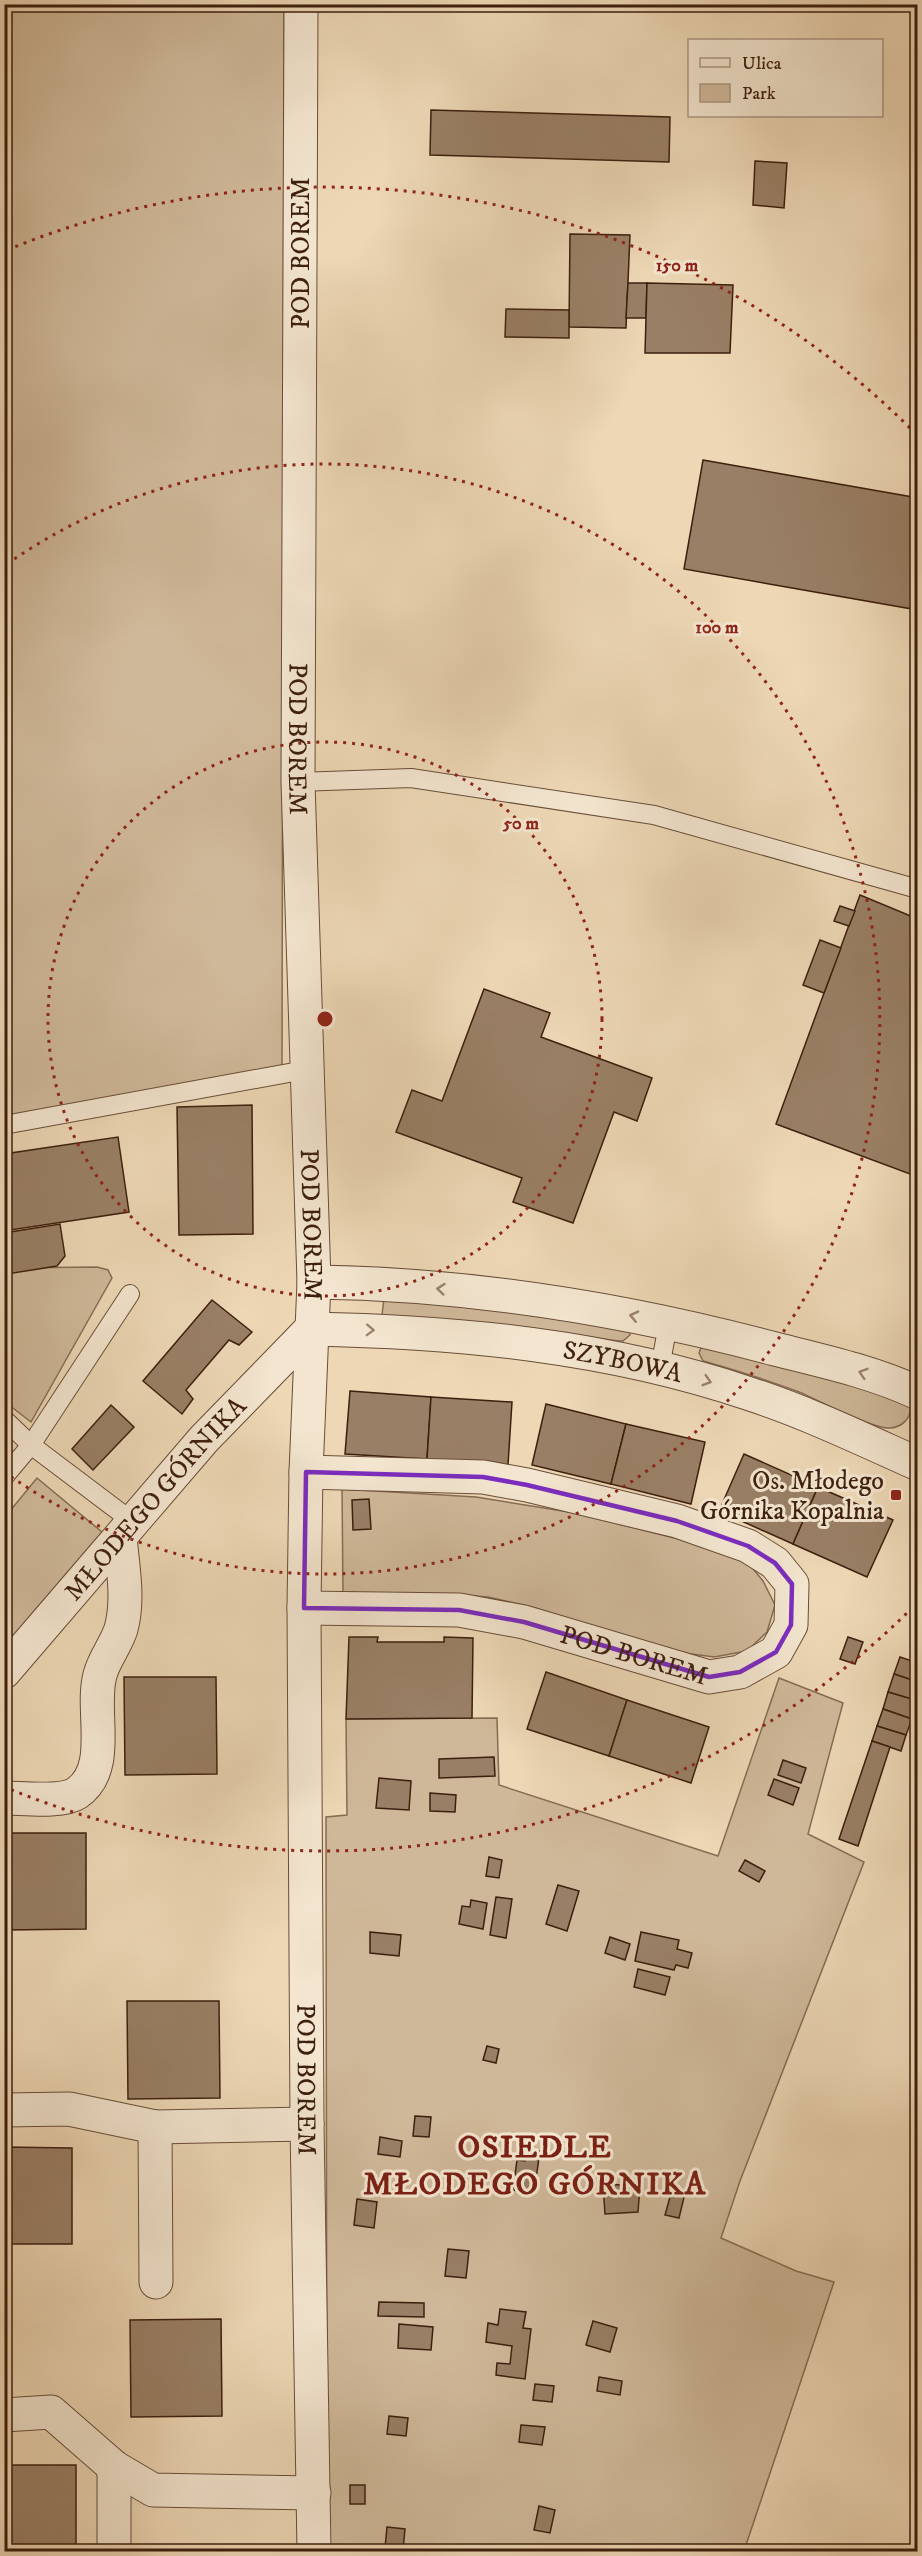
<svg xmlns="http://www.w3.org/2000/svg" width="922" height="2556" viewBox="0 0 922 2556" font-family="'IM FELL DW Pica',serif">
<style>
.green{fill:#cfb899;stroke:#866c54;stroke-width:1.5}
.building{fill:#997f65;stroke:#3d1f0e;stroke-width:1.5}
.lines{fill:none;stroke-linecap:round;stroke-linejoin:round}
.service-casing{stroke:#694d38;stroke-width:20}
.minor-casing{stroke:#694d38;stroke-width:35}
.service{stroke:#f3e5cf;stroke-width:18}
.minor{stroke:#f3e5cf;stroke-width:33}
.oneway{stroke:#98826e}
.marked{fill:none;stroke:#7b2cbf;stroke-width:4.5;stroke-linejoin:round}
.ring{fill:none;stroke:#8f2418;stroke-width:3;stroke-dasharray:3 6}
.poi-dot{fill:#8f2418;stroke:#f3e5cf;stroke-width:2}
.labels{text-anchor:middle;stroke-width:6;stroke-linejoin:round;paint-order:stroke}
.street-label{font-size:26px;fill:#3d1f0e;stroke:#f3e5cf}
.poi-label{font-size:26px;fill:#3d1f0e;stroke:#f3e5cf;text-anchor:end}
.district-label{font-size:32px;font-weight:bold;letter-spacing:1.5px;fill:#7a1f14;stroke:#f3e5cf}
.centre{fill:#8f2418;stroke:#f3e5cf;stroke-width:3}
.ring-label{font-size:18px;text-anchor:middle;font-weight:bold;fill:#8f2418;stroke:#f3e5cf;stroke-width:6;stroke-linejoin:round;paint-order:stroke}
</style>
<rect width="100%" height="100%" fill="#edd7b5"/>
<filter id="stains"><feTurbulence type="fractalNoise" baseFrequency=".00333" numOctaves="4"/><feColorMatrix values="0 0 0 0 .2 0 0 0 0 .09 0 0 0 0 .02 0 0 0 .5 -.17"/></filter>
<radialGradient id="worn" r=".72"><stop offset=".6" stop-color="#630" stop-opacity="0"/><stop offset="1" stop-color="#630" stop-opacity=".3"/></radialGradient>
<g class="green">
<polygon points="5,5 284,5 282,1073 5,1127"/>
<polygon points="97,1267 108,1270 112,1278 31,1422 5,1402 4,1268"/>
<polygon points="384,1298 448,1303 630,1330 630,1335 623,1341 618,1341 555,1332 382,1315"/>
<path d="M702,1345L734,1347L910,1404C913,1417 902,1428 889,1428C873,1429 818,1400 799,1392C767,1380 735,1370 703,1361L699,1353Z"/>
<polygon points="37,1478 102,1532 5,1645 5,1517"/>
<polygon points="342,1489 476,1497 575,1513 718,1549 749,1564 763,1581 775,1605 767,1632 747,1651 714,1657 677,1652 532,1607 488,1597 444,1594 343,1593"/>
<polygon points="779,1678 843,1703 808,1834 864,1862 740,2181 721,2238 796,2271 834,2282 744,2551 327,2551 326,1817 347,1815 346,1719 497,1718 499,1785 718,1856"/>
</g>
<g class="building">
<polygon points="431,110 670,117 669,162 430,155"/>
<polygon points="755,161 787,163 784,208 753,205"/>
<polygon points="570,234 630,235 626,328 569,327"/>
<polygon points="628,283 647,283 646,318 626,318"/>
<polygon points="647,283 733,285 730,353 645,353"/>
<polygon points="506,309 569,310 569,338 505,337"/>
<polygon points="703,460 918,498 918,610 684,569"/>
<polygon points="860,895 918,919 918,1177 776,1124"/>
<polygon points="840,906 855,911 849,926 834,921"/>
<polygon points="820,940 841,948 824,993 803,985"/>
<polygon points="484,989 550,1013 541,1037 652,1078 637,1121 614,1112 573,1223 513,1202 522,1178 396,1132 412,1090 442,1101"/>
<polygon points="252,1105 253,1234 179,1235 177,1107"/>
<polygon points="118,1137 129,1212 4,1231 4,1154"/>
<polygon points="60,1224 65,1256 57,1266 7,1274 4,1233"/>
<polygon points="212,1300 252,1332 239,1345 229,1340 186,1390 193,1399 182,1414 143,1381"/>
<polygon points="350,1391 431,1397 427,1459 345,1454"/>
<polygon points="431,1397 512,1402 508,1465 427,1459"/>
<polygon points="546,1404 626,1424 611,1484 532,1465"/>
<polygon points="111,1405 134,1427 93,1470 72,1449"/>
<polygon points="626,1424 705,1442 691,1504 611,1484"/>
<polygon points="744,1454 818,1487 793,1544 719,1511"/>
<polygon points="818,1487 893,1520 867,1577 793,1544"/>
<polygon points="369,1499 371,1529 353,1530 352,1500"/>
<polygon points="349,1637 378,1637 377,1642 444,1642 444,1637 473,1638 472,1718 346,1719"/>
<polygon points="848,1637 863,1642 855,1664 840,1659"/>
<polygon points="900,1657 918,1663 918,1682 894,1674"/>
<polygon points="546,1672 627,1700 609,1756 527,1729"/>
<polygon points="894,1674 918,1682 918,1701 888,1692"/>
<polygon points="124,1677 216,1677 217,1774 125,1775"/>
<polygon points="888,1692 918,1701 912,1719 883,1709"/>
<polygon points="627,1700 709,1727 691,1783 609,1756"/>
<polygon points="883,1709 912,1719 906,1735 877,1726"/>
<polygon points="877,1726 906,1735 901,1751 872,1741"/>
<polygon points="872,1741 890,1747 858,1846 839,1839"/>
<polygon points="494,1757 495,1776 439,1778 439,1759"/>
<polygon points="783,1760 806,1768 801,1783 778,1775"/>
<polygon points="379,1778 411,1781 409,1810 376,1808"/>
<polygon points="774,1779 799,1788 793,1805 768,1795"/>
<polygon points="430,1793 456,1795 455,1812 430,1811"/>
<polygon points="4,1833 86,1833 86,1929 4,1930"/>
<polygon points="489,1857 502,1860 499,1878 486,1876"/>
<polygon points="745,1860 765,1871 759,1882 739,1871"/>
<polygon points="558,1885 579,1891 567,1931 546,1924"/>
<polygon points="496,1897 512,1899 506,1938 490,1935"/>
<polygon points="471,1900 487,1903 483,1929 459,1924 462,1906 470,1907"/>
<polygon points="370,1932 401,1935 399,1956 370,1953"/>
<polygon points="641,1932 679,1940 677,1949 692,1953 688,1968 676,1965 674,1970 635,1961"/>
<polygon points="610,1937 630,1944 625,1960 605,1953"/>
<polygon points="638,1969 670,1977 665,1995 634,1987"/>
<polygon points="127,2001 219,2001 220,2098 128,2099"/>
<polygon points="487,2046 499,2049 496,2063 483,2060"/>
<polygon points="415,2116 431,2117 429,2137 413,2136"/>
<polygon points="380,2137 402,2141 400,2157 378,2154"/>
<polygon points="4,2147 72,2148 72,2244 4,2244"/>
<polygon points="526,2149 540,2151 534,2193 513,2190 517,2160 525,2161"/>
<polygon points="603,2184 640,2186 638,2212 605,2214"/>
<polygon points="672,2190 685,2193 679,2218 665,2215"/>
<polygon points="357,2199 377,2202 374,2228 354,2225"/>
<polygon points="448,2249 469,2251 466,2278 445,2276"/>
<polygon points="379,2302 424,2303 424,2317 378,2316"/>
<polygon points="500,2309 526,2312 523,2328 531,2329 525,2379 496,2375 497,2363 510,2364 512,2346 486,2342 488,2323 498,2325"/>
<polygon points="221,2319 222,2416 131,2417 130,2320"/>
<polygon points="593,2321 617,2328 610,2352 586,2345"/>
<polygon points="399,2324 433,2327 431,2350 398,2348"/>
<polygon points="599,2377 622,2381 620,2395 597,2391"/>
<polygon points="535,2384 554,2386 552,2402 533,2400"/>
<polygon points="389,2416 408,2418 406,2436 387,2434"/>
<polygon points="521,2425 545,2427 542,2445 519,2442"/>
<rect x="4" y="2465" width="72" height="87"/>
<rect x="350" y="2485" width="15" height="19"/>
<polygon points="539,2506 555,2510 550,2533 534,2530"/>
<polygon points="387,2527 405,2529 403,2550 385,2548"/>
</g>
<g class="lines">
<defs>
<g id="service">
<polyline points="298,782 411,778 654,815 918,889"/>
<polyline points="4,1125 305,1070"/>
<polyline points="660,1368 668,1324"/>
<polyline points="4,1419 31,1445 133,1522"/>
<polyline points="4,1477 31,1445 130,1294"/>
</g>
<g id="minor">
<path id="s1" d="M301,4L298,782L314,1282L306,1472L304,1608L307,2124L314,2552"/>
<path d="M314,1282C469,1284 625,1309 775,1349C823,1361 873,1372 918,1393"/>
<path id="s2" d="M311,1329C459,1332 609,1346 750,1394C808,1413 862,1439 918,1464"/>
<path id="s3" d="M304,1608L459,1610L524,1622L709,1677L740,1672L776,1652L791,1625L792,1584L775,1563L748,1546L677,1521L527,1485L483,1477L306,1472"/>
<path id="s4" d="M4,1672L204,1439L311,1329"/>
<path d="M4,1798C23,1798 62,1803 77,1793C113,1768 90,1711 100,1675C104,1659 116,1645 121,1629C129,1600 123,1568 120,1538"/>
<polyline points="4,2110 69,2109 155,2127 307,2124"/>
<polyline points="155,2127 156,2282"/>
<polyline points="4,2415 51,2412 114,2467 153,2490 314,2493"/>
<polyline points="114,2467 114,2552"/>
</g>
</defs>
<use href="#service" class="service-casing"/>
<use href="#minor" class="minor-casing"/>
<use href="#service" class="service"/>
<use href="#minor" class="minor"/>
</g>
<defs><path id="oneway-chevron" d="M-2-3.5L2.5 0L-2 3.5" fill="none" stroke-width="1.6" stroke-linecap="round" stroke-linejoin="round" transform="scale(1.5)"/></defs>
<g class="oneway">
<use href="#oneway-chevron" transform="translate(441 1289) rotate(-174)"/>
<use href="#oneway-chevron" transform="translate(634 1316) rotate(-167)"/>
<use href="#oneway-chevron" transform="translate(370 1330) rotate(2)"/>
<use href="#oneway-chevron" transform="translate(863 1373) rotate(-163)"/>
<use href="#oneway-chevron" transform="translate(707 1381) rotate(17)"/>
</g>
<path class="marked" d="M306,1472L483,1477L527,1485L677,1521L748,1546L775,1563L792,1584L791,1625L776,1652L740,1672L709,1677L524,1622L459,1610L304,1608Z"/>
<g class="ring">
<circle cx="325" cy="1019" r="277"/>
<path d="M7 564A555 555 0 1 1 7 1474"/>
<path d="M913 1607A832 832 0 0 1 7 1788M7 250A832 832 0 0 1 913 431"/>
</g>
<rect class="poi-dot" x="890" y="1489" width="12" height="12" rx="3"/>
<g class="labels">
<g class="street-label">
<text transform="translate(300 253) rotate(-90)" y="9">POD BOREM</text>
<text dy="9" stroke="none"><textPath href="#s1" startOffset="735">POD BOREM</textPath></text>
<text dy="9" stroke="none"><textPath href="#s1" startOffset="1221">POD BOREM</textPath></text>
<text dy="9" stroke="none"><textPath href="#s2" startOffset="314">SZYBOWA</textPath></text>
<text dy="9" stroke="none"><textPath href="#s4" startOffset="230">MŁODEGO GÓRNIKA</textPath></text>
<text dy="9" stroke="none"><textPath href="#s3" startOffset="336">POD BOREM</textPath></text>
<text dy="9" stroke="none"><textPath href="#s1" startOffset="2076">POD BOREM</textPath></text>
</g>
<g class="poi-label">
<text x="884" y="1489">Os. Młodego<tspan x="884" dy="30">Górnika Kopalnia</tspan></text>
</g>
<g class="district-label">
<text x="535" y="2157">OSIEDLE<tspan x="535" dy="37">MŁODEGO GÓRNIKA</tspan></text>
</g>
</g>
<circle cx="325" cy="1019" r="9" class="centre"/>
<g class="ring-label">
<text x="677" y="271">150 m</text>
<text x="717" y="633">100 m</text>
<text x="521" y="829">50 m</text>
</g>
<rect width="922" height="2556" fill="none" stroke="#edd7b5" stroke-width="24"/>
<rect x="6" y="6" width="910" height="2544" fill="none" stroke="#3d1f0e" stroke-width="3"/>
<rect x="12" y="12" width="898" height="2532" fill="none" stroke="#3d1f0e" stroke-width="1.5"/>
<rect x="688" y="39" width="195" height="78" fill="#f3e5cf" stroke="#aa9682" stroke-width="1.5"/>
<rect x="700" y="58" width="30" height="9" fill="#f3e5cf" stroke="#aa9682" stroke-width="1.5"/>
<text x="742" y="69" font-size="18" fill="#3d1f0e">Ulica</text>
<rect x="700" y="84" width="30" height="18" fill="#cfb899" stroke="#aa9682" stroke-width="1.5"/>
<text x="742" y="99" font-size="18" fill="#3d1f0e">Park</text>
<rect width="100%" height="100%" filter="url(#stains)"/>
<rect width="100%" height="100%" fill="url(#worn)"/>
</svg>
